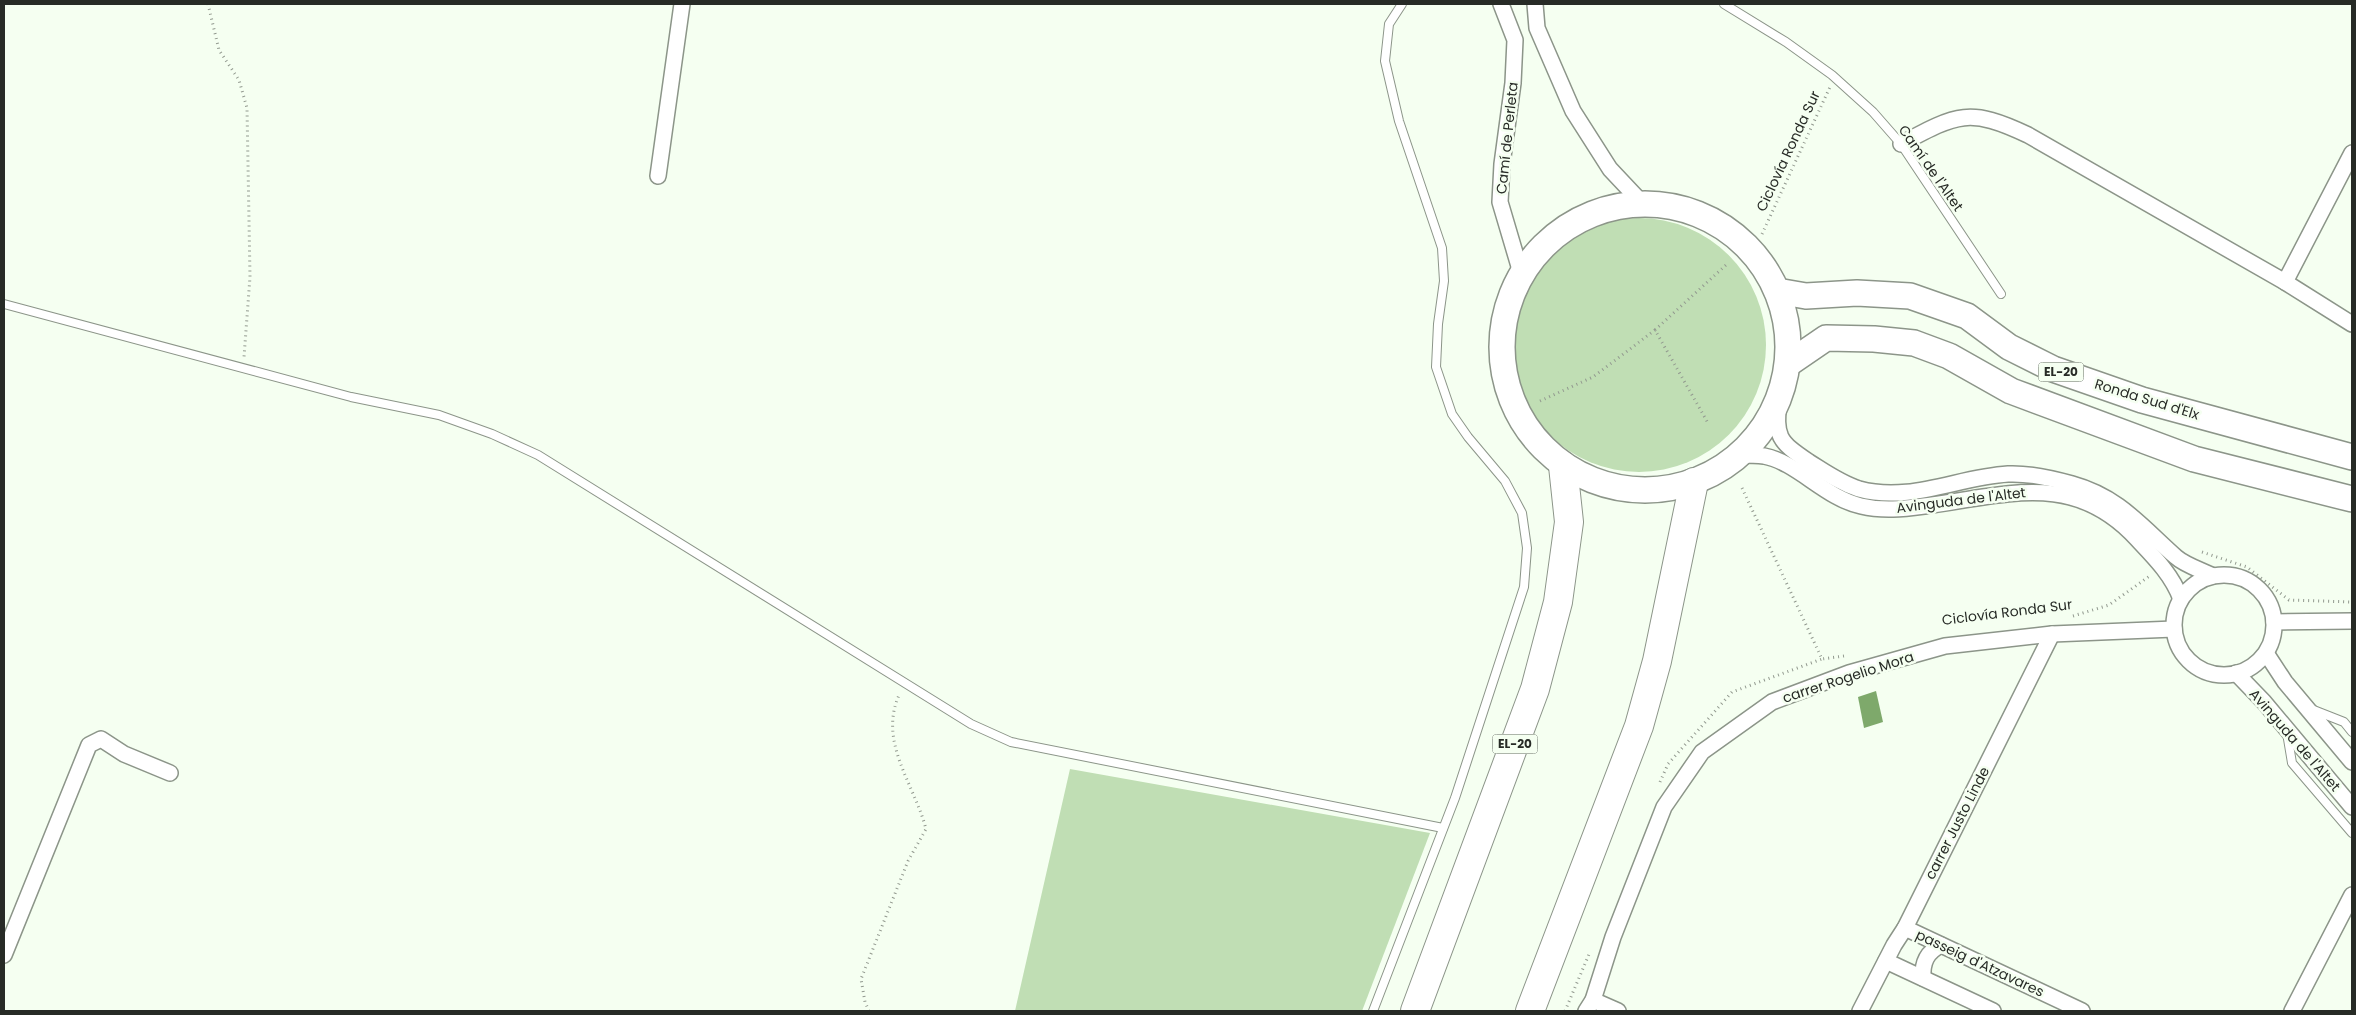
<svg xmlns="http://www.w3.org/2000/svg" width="2356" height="1015" viewBox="0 0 2356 1015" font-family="Poppins,sans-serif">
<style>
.green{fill:#c0deb4}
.water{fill:#7ea96b}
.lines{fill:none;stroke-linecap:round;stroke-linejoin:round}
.service-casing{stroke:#8c9589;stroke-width:10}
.minor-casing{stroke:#8c9589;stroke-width:18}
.trunk-casing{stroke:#8c9589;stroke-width:28}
.motorway-casing{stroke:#8c9589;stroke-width:30}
.path{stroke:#92998f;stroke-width:3;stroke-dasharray:1 4;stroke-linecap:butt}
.service{stroke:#fff;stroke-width:8}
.minor{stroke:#fff;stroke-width:15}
.trunk{stroke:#fff;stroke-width:25}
.motorway{stroke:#fff;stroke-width:28}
.labels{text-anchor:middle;stroke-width:5;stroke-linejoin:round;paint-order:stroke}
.shield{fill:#f5fff1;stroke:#656b63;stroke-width:1}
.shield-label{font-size:12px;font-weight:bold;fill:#272b26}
.street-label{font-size:14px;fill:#272b26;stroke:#f5fff1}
</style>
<rect width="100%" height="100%" fill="#f5fff1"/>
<g class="green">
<circle cx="1639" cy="345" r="127"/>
<polygon points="1070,769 1430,833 1362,1011 1015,1011"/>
</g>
<polygon class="water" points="1876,691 1883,722 1864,728 1858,697"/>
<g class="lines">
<defs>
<g id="service">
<polyline points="1724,4 1786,42 1832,75 1873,112 1901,144 2001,294"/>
<polyline points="4,304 351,397 439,415 492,434 538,455 971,724 1011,742 1443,828"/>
<polyline points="2311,709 2344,722 2352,732"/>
<polyline points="2287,733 2292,763 2352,833"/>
<polyline points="1373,1011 1455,798 1524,587 1527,548 1522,513 1505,481 1468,437 1452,414 1436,367 1438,324 1444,281 1442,248 1399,121 1385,61 1389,24 1402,4"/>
</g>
<g id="minor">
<polyline points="1501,4 1515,40 1513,83 1502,164 1500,202 1521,273"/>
<polyline points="1535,4 1537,28 1573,111 1610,169 1642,203"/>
<path d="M1901,144C1957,114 1969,107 2028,135L2285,282L2352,324"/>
<polyline points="658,176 682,4"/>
<polyline points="2285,282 2352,153"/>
<path d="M1779,400C1775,437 1778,441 1809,462C1825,472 1840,483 1859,489C1910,503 1958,477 2008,474C2030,473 2051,478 2072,484C2119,497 2141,526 2176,557C2185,565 2201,570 2213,576"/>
<path d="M1738,455C1746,455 1756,455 1764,456C1797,462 1825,498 1861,506C1886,512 1908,508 1932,505C2010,494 2076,472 2137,539C2155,558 2172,575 2181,599"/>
<circle cx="2224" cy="625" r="50"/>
<polyline points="2274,622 2352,621"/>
<polyline points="2266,653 2285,682 2352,762"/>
<polyline points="2236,673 2264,702 2352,807"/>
<polyline points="1905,928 2082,1011"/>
<polyline points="4,955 89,745 101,739 124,754 170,773"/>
<polyline points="1886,961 1993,1011"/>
<path d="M1923,978C1922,962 1927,952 1941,945"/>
<polyline points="1593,1000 1618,1011"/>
<polyline points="1586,1011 1593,1000 1613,937 1664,807 1702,752 1772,702 1849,673 1945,646 2052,634 2174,629"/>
<polyline points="1860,1011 1894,945 1905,928 2052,634"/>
<polyline points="2292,1011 2352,895"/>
</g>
<g id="trunk">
<circle cx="1645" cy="347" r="143"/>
<polyline points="1777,291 1806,296 1857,293 1910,296 1967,316 2009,347 2053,369 2142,400 2352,457"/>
<polyline points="1788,364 1826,338 1874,339 1914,343 1949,356 2011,391 2194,459 2352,499"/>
</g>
<g id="motorway">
<polyline points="1415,1011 1535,689 1558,602 1569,522 1563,466"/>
<polyline points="1530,1011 1639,726 1657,661 1694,482"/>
</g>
</defs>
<use href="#service" class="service-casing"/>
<use href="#minor" class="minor-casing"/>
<use href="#trunk" class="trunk-casing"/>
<use href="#motorway" class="motorway-casing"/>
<g class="path">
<polyline points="208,4 219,50 239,80 247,108 250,277 244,357"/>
<polyline points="1762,234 1830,87"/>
<polyline points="1655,330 1726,265"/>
<polyline points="1540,401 1593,377 1655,330 1708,423"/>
<polyline points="1742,488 1822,659 1844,656"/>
<polyline points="2202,552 2247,567 2289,600 2352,602"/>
<polyline points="2073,616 2109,605 2151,575"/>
<polyline points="1660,782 1668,764 1732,692 1822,659"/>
<path d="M869,1011L865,1002L861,979L908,861L926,829C914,783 877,741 900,693"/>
<polyline points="1565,1011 1590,952"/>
</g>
<use href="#service" class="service"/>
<use href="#minor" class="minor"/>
<use href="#trunk" class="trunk"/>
<use href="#motorway" class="motorway"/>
</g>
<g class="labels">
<g class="shield">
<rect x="2038.5" y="362.5" width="45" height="19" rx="4"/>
<rect x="1492.5" y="734.5" width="45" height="19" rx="4"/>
</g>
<g class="shield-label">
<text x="2061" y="376">EL-20</text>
<text x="1515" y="748">EL-20</text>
</g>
<g class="street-label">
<text transform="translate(1507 138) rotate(-84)" y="5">Camí de Perleta</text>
<text transform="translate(1788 151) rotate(-65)" y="5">Ciclovía Ronda Sur</text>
<text transform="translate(1931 168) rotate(55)" y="5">Camí de l'Altet</text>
<text transform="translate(2147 399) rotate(17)" y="5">Ronda Sud d'Elx</text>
<text transform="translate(1961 500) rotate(-7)" y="5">Avinguda de l'Altet</text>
<text transform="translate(2007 612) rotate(-7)" y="5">Ciclovía Ronda Sur</text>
<text transform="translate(1848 677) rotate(-18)" y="5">carrer Rogelio Mora</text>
<text transform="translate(2295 740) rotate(49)" y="5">Avinguda de l'Altet</text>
<text transform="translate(1957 823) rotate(-63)" y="5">carrer Justo Linde</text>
<text transform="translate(1980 963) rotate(25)" y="5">passeig d'Atzavares</text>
</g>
</g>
<rect width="2356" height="1015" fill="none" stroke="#272b26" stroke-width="10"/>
</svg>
